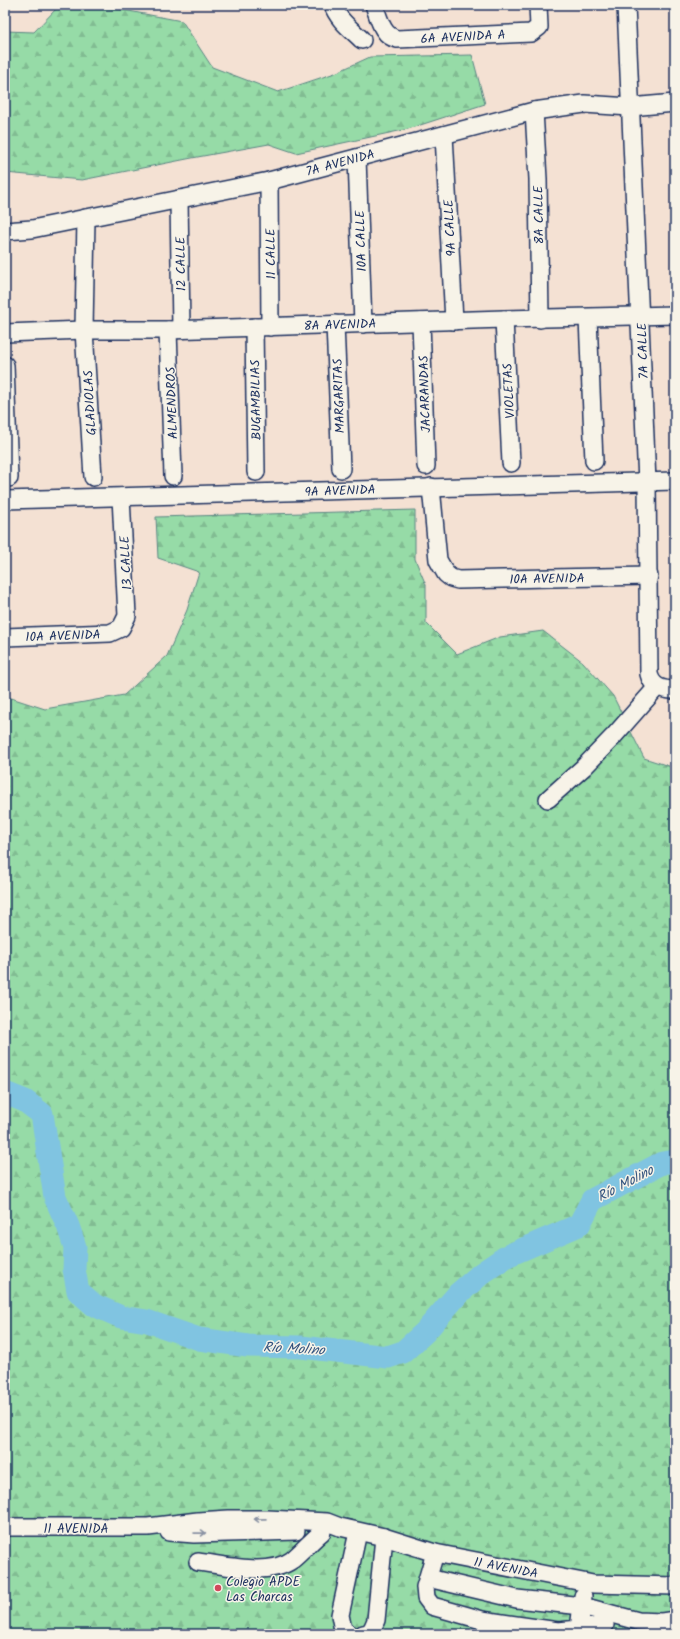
<svg xmlns="http://www.w3.org/2000/svg" width="680" height="1639" viewBox="0 0 680 1639" font-family="Kalam,sans-serif">
<style>
.forest{fill:url(#forest-firs);stroke:#588582}
.lines{fill:none;stroke-linecap:round;stroke-linejoin:round}
.river{stroke:#80c4e1;stroke-width:23}
.minor-casing{stroke:#1b2f5e;stroke-width:20}
.minor{stroke:#f7f3e8;stroke-width:17}
.oneway{stroke:#8991a3}
.poi-dot{fill:#d1495b;stroke:#f7f3e8;stroke-width:1.5}
.labels{text-anchor:middle;stroke-width:3;stroke-linejoin:round;paint-order:stroke}
.street-label{font-size:13px;fill:#1b2f5e;stroke:#f7f3e8}
.poi-label{font-size:13px;fill:#1b2f5e;stroke:#f7f3e8;text-anchor:start}
.water-label{font-size:14px;font-style:italic;fill:#34547f;stroke:#f7f3e8}
</style>
<defs>
<pattern id="forest-firs" width="22" height="20" patternUnits="userSpaceOnUse"><rect width="22" height="20" fill="#96dba7"/><path d="M5 1l3.5 6h-7zM16 11l3.5 6h-7z" fill="#81bc92"/></pattern>
</defs>
<rect width="100%" height="100%" fill="#f4e1d3"/>
<filter id="ink" filterUnits="userSpaceOnUse"><feTurbulence type="fractalNoise" baseFrequency=".025" numOctaves="2"/><feDisplacementMap in="SourceGraphic" scale="8" xChannelSelector="R" yChannelSelector="G"/><feConvolveMatrix kernelMatrix="1 2 1 2 8 2 1 2 1" color-interpolation-filters="sRGB"/></filter>
<g filter="url(#ink)">
<g class="forest">
<polygon points="107,7 182,21 212,67 278,92 335,73 370,57 472,55 485,104 408,129 296,153 269,144 192,158 82,180 5,173 5,31 34,32 57,8"/>
<polygon points="415,510 415,559 426,585 426,623 457,654 500,637 543,631 583,662 613,696 644,758 675,768 675,1634 5,1634 5,696 45,709 124,695 167,656 187,610 199,572 158,558 156,517"/>
</g>
<g class="lines">
<polyline class="river" points="5,1093 25,1101 42,1114 55,1197 68,1226 75,1247 74,1269 78,1291 94,1305 121,1317 147,1321 199,1339 248,1346 301,1347 388,1357 403,1352 425,1332 458,1294 482,1273 507,1256 579,1225 592,1200 662,1163 675,1161"/>
<defs>
<g id="minor">
<path d="M333,5C337,19 352,30 362,40"/>
<path d="M374,5C379,18 382,36 397,39L531,33L539,27L538,5"/>
<path d="M626,5L647,482L649,674C652,687 662,690 675,690"/>
<polyline points="534,111 538,179 540,319"/>
<polyline points="444,135 454,321"/>
<polyline points="357,158 363,324"/>
<polyline points="269,181 270,327"/>
<polyline points="179,199 181,329"/>
<polyline points="86,218 84,330 93,477"/>
<polyline points="5,231 32,229 269,181 534,111 584,104 630,107 675,103"/>
<polyline points="588,318 594,461"/>
<polyline points="504,319 511,463"/>
<polyline points="421,322 426,466"/>
<polyline points="335,324 341,469"/>
<polyline points="254,327 256,472"/>
<polyline points="168,330 173,476"/>
<polyline points="5,333 84,330 168,330 504,319 675,315"/>
<polyline points="5,365 9,478"/>
<polyline points="431,487 438,560 446,574 451,578 458,580 649,576"/>
<polyline points="5,500 675,481"/>
<polyline points="5,637 110,633 121,628 127,616 121,497"/>
<polyline points="548,799 584,767 613,737 657,687"/>
<polyline points="5,1527 148,1527 198,1521 229,1519 267,1519 327,1522 340,1527 384,1537 435,1553 593,1584 675,1586"/>
<polyline points="169,1532 194,1534 296,1531"/>
<polyline points="435,1553 425,1587 426,1598 432,1606 482,1620 558,1631 579,1629 583,1596"/>
<path d="M198,1562C224,1565 269,1577 292,1560C302,1552 311,1541 322,1532"/>
<polyline points="428,1578 517,1599 582,1606 638,1621 662,1622 675,1620"/>
<polyline points="350,1634 343,1630 340,1615 358,1532"/>
<path d="M363,1634C372,1633 373,1627 376,1620L384,1537"/>
<polyline points="577,1634 579,1629 605,1625"/>
</g>
</defs>
<use href="#minor" class="minor-casing"/>
<use href="#minor" class="minor"/>
</g>
<defs><path id="oneway-shaft" d="M-6 0H5M1.5-3L5.5 0L1.5 3" fill="none" stroke-width="1.6" stroke-linecap="round" stroke-linejoin="round"/></defs>
<g class="oneway">
<use href="#oneway-shaft" transform="translate(260 1519) rotate(179)"/>
<use href="#oneway-shaft" transform="translate(200 1533) rotate(-1)"/>
</g>
</g>
<circle class="poi-dot" cx="218" cy="1588" r="4"/>
<g class="labels">
<g class="street-label">
<text transform="translate(463 36) rotate(-3)" y="5">6A AVENIDA A</text>
<text transform="translate(340 162) rotate(-15)" y="5">7A AVENIDA</text>
<text transform="translate(538 215) rotate(-91)" y="5">8A CALLE</text>
<text transform="translate(449 228) rotate(-93)" y="5">9A CALLE</text>
<text transform="translate(360 241) rotate(-92)" y="5">10A CALLE</text>
<text transform="translate(270 254) rotate(-91)" y="5">11 CALLE</text>
<text transform="translate(180 264) rotate(-91)" y="5">12 CALLE</text>
<text transform="translate(340 324) rotate(-2)" y="5">8A AVENIDA</text>
<text transform="translate(642 351) rotate(-92)" y="5">7A CALLE</text>
<text transform="translate(508 391) rotate(-93)" y="5">VIOLETAS</text>
<text transform="translate(424 394) rotate(-92)" y="5">JACARANDAS</text>
<text transform="translate(338 396) rotate(-92)" y="5">MARGARITAS</text>
<text transform="translate(255 400) rotate(-91)" y="5">BUGAMBILIAS</text>
<text transform="translate(89 403) rotate(-93)" y="5">GLADIOLAS</text>
<text transform="translate(171 403) rotate(-92)" y="5">ALMENDROS</text>
<text transform="translate(340 490) rotate(-2)" y="5">9A AVENIDA</text>
<text transform="translate(125 563) rotate(-93)" y="5">13 CALLE</text>
<text transform="translate(547 578) rotate(-1)" y="5">10A AVENIDA</text>
<text transform="translate(63 635) rotate(-2)" y="5">10A AVENIDA</text>
<text x="76" y="1533">11 AVENIDA</text>
<text transform="translate(506 1567) rotate(11)" y="5">11 AVENIDA</text>
</g>
<g class="poi-label">
<text x="226" y="1586">Colegio APDE<tspan x="226" dy="15">Las Charcas</tspan></text>
</g>
<g class="water-label">
<text transform="translate(625 1183) rotate(-28)" y="5">Río Molino</text>
<text transform="translate(294 1348) rotate(3)" y="5">Río Molino</text>
</g>
</g>
<rect width="680" height="1639" fill="none" stroke="#f7f3e8" stroke-width="20"/>
<rect x="10" y="10" width="660" height="1619" fill="none" stroke="#1b2f5e" stroke-width="1.5" filter="url(#ink)"/>
</svg>
